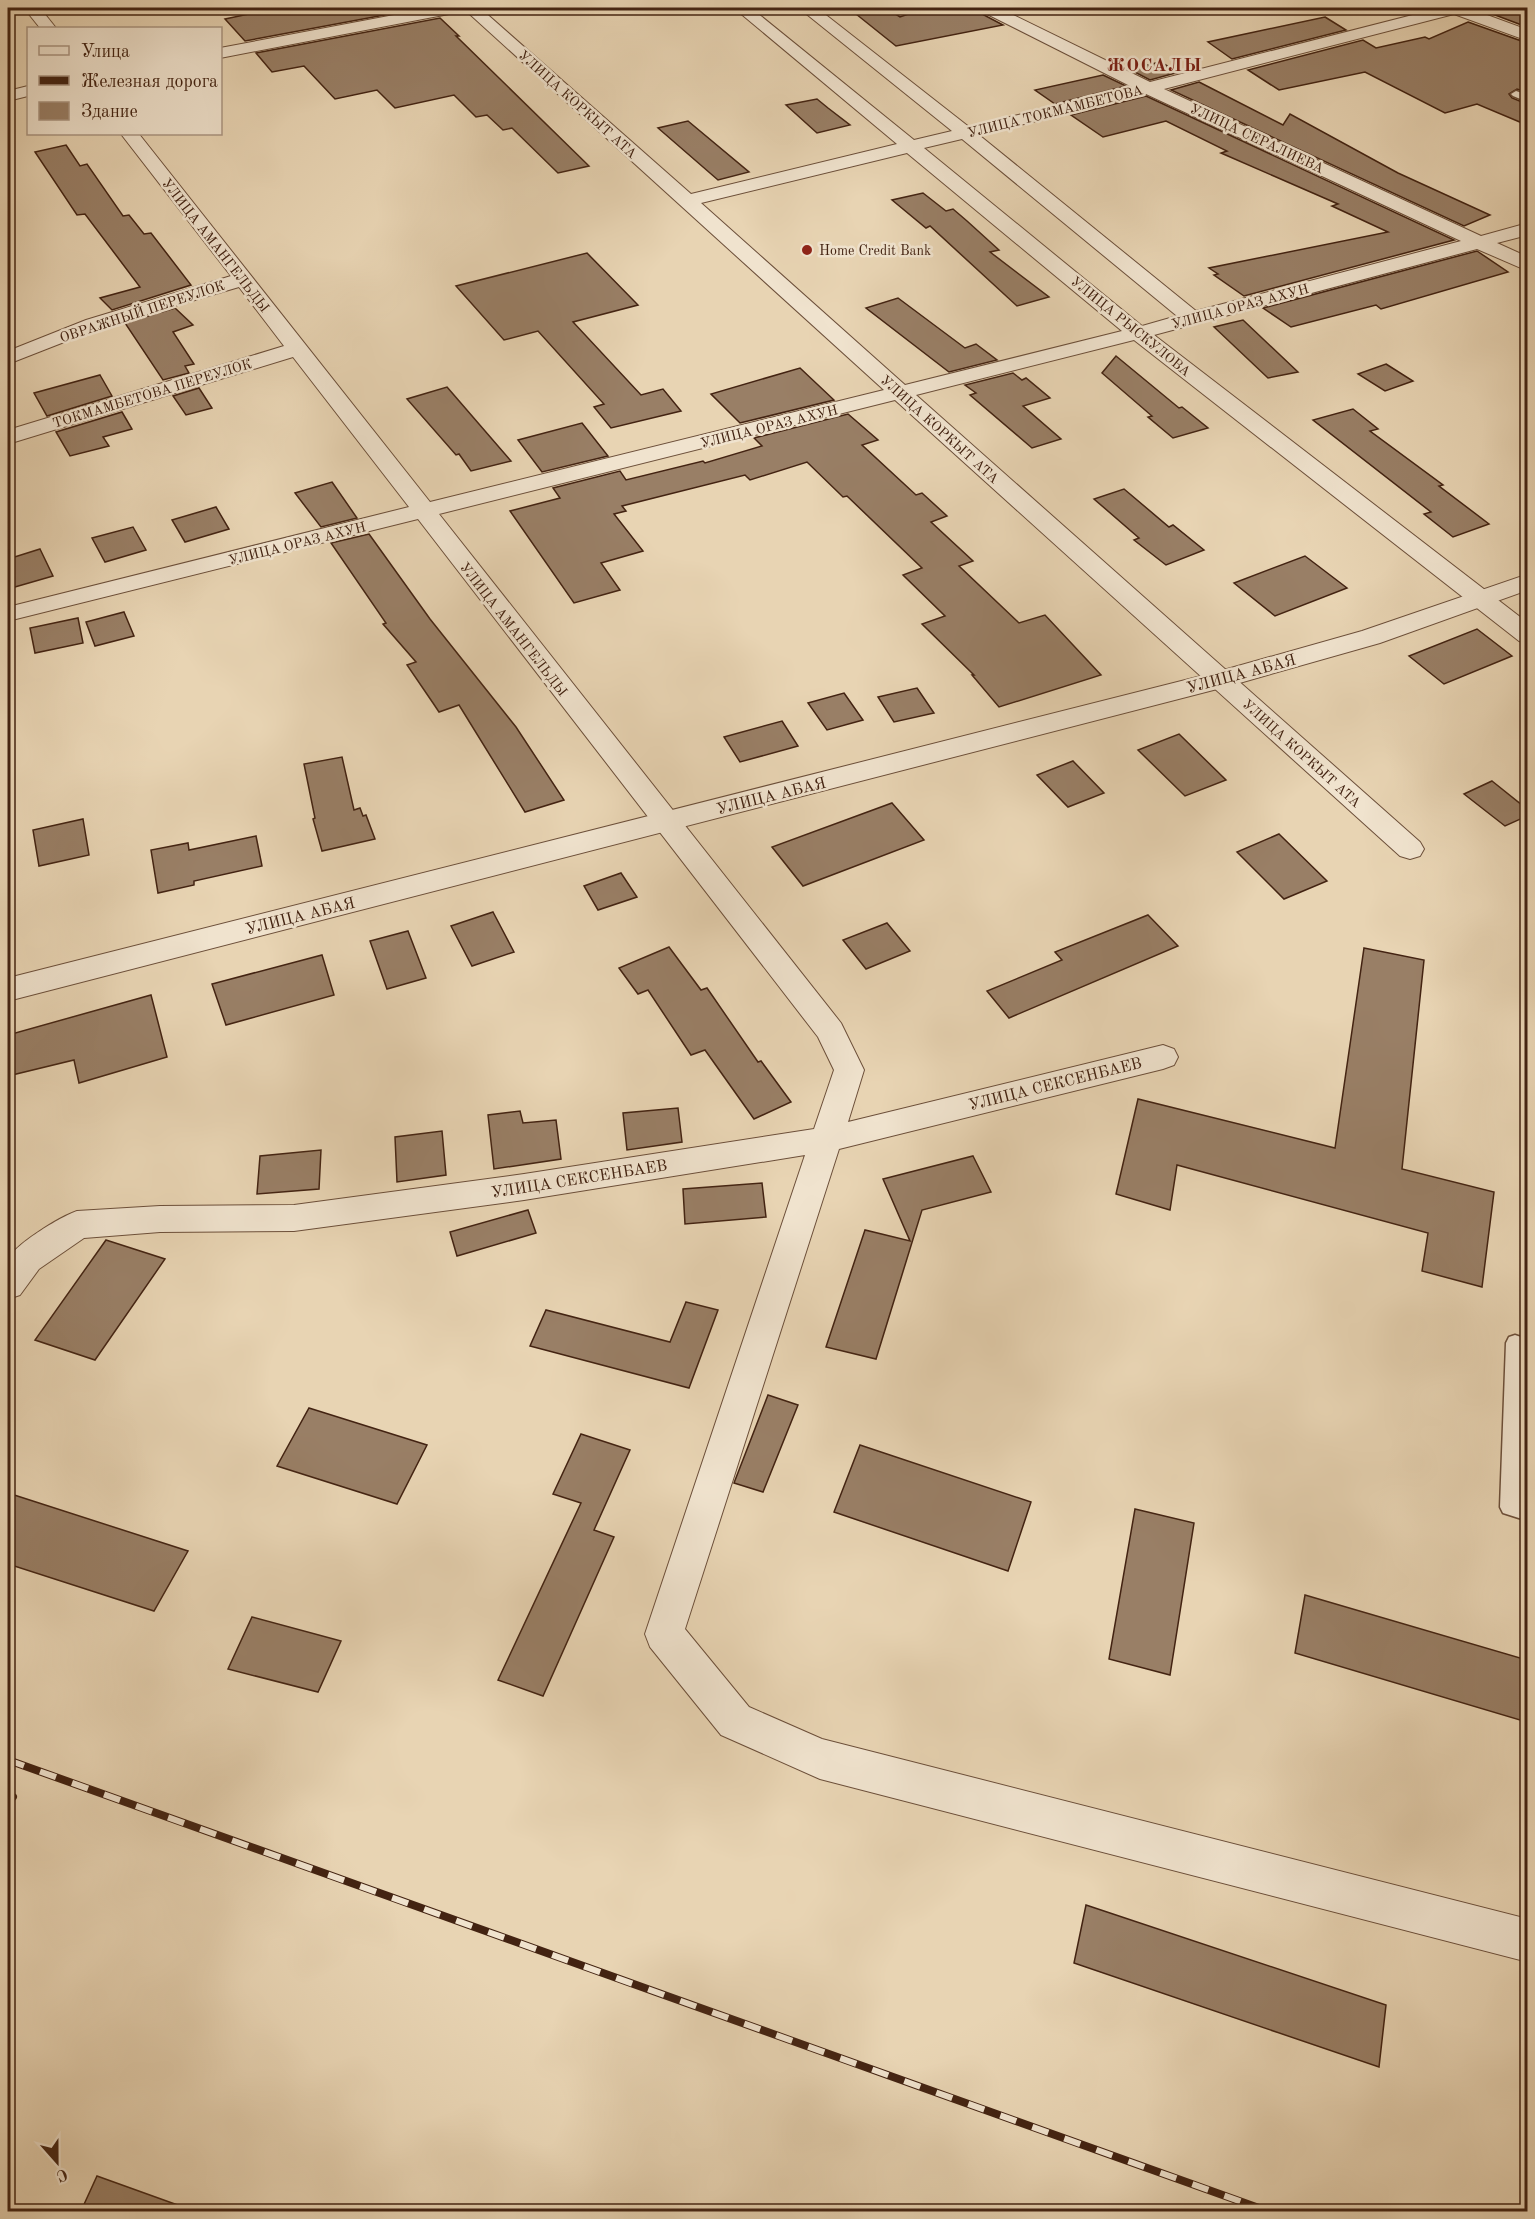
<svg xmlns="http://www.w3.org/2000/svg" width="1535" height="2219" viewBox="0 0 1535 2219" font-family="'Old Standard TT',serif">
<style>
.building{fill:#997f66;stroke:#432312;stroke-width:1.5}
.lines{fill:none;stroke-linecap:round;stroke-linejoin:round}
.service-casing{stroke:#6c4f3a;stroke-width:3}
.minor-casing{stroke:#6c4f3a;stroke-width:2}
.tertiary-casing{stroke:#6c4f3a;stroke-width:2}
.service{fill:#f0e3ce;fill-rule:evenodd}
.minor{fill:#f0e3ce;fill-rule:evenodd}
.tertiary{fill:#f0e3ce;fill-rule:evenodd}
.rail-casing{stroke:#432312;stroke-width:8}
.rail{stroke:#f0e3ce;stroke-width:6;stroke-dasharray:17;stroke-linecap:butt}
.poi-dot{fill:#8f2418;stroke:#f0e3ce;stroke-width:2}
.labels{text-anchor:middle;stroke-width:5;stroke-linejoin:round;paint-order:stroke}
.far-street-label{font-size:14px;fill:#432312;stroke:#f0e3ce}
.far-poi-label{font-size:14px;fill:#432312;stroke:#f0e3ce;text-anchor:start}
.street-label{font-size:16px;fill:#432312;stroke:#f0e3ce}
.far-district-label{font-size:18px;font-weight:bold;letter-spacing:1.5px;fill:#7a1f14;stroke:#f0e3ce}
</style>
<rect width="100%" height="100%" fill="#e8d4b3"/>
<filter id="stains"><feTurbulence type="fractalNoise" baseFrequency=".00333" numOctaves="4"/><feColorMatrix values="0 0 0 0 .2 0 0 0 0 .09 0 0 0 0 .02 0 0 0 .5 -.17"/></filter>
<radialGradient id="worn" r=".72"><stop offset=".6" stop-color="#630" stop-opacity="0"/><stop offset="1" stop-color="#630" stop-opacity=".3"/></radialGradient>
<g class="building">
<polygon points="278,8 422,8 245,41 225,19"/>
<polygon points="886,8 900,17 926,8 977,8 980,13 1003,25 896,46 856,14"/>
<polygon points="1497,8 1527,8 1527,27 1487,12"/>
<polygon points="1325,17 1346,30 1232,59 1208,42"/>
<polygon points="440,18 459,36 456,36 589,166 558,173 512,128 503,130 487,115 476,117 454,95 395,108 377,90 335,99 304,66 272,72 256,53"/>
<polygon points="1468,22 1527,43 1527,92 1517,89 1509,94 1512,98 1527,104 1527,125 1477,104 1445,113 1365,72 1279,90 1248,70 1363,40 1376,48 1425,37 1429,39"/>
<polygon points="1160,62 1179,72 1150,80 1129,69"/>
<polygon points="1103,75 1126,86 1055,104 1035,90"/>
<polygon points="1199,82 1283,125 1290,114 1398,173 1490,215 1464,226 1171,90"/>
<polygon points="1146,96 1454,240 1244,296 1214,275 1218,274 1209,268 1388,232 1332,206 1338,204 1221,153 1227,151 1166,121 1103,137 1071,115"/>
<polygon points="817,99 828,108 850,125 817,133 786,105"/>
<polygon points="688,121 749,172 718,180 658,128"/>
<polygon points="66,145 80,166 87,164 123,216 129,215 144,234 151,233 191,285 112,310 100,298 140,287 85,214 77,215 35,152"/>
<polygon points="923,193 946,211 953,209 967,221 999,250 990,252 1049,297 1017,306 930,226 926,228 892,200"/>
<polygon points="1477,251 1508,272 1381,309 1376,305 1291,327 1263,308"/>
<polygon points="587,253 638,305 573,322 641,395 663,389 681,411 611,428 594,407 604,404 538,331 504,340 456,286"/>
<polygon points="898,298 965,348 976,344 997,360 949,372 866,308"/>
<polygon points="175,308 193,325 173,332 194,364 185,366 189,373 163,380 125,323"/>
<polygon points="1243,320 1298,372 1268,378 1214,327"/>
<polygon points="1116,356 1179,408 1182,407 1208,428 1173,438 1148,417 1152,416 1102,373"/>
<polygon points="1386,364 1413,381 1385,391 1358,374"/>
<polygon points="800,368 834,400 740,423 711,394"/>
<polygon points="1013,373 1022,380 1026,378 1050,398 1023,406 1061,439 1032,448 970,395 976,393 965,385"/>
<polygon points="100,375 112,396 47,416 34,393"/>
<polygon points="447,387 511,461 471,471 459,454 456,455 407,399"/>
<polygon points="199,388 212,408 186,415 173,396"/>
<polygon points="1353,409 1378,429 1370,431 1443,485 1439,486 1489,524 1453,537 1424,514 1431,512 1313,420"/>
<polygon points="122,412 132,429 103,437 109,446 70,456 56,432"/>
<polygon points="848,414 878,440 862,445 916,495 922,493 947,516 931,522 973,561 959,566 1019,623 1045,615 1101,675 999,707 972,675 974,675 922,624 945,616 903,575 922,568 847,496 843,497 807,462 750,480 745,475 622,506 626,511 614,514 643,551 601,563 620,590 574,603 510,511 560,498 553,488 620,471 626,480 703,461 705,463 762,446 754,438"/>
<polygon points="582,423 608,456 542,472 518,440"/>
<polygon points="332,482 357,518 321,527 295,493"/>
<polygon points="1124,489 1169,527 1173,525 1204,550 1166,565 1134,540 1139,538 1094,499"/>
<polygon points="216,507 229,529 185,542 172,520"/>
<polygon points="133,527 146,550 105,562 92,538"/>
<polygon points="369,534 430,619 516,727 564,800 525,812 459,705 439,712 433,703 407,665 416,662 383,624 386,623 331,543"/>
<polygon points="40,549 53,576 8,589 8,559"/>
<polygon points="1305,556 1347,588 1275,616 1234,583"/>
<polygon points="124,612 134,636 95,646 86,622"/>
<polygon points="78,618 83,643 35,653 30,628"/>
<polygon points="1477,629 1512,656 1444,684 1409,656"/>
<polygon points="917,688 934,713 894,722 878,697"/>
<polygon points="844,693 863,720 827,730 808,703"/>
<polygon points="782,721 798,746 740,762 724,737"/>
<polygon points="1179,734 1226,780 1185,796 1138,750"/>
<polygon points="342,757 354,810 360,808 363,816 366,815 375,839 322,851 313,819 315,818 304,764"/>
<polygon points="1073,761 1104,793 1068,807 1037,775"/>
<polygon points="1492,781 1527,809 1527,816 1505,826 1464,794"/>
<polygon points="892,803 924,840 803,886 772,847"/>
<polygon points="83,819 89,855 39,866 33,830"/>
<polygon points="1279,834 1327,881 1284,899 1237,852"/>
<polygon points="256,836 262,866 194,881 194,885 158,893 151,850 188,843 189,850"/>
<polygon points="621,873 637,897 598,910 584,886"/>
<polygon points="493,912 514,952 472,966 451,926"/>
<polygon points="1148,915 1178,946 1009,1018 987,991 1062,960 1055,952"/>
<polygon points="887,923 910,951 866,969 843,940"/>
<polygon points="408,931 426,978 387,989 370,941"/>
<polygon points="669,947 701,990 707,988 758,1062 761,1061 791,1102 754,1119 705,1050 691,1055 648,990 638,994 619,968"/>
<polygon points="1364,948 1424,960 1402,1169 1494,1192 1482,1287 1422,1271 1428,1233 1177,1165 1170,1210 1116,1194 1138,1099 1335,1148"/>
<polygon points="322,955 334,995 226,1025 212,984"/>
<polygon points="151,995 167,1057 79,1083 74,1060 8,1076 8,1035"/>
<polygon points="678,1108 682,1142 627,1150 623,1113"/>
<polygon points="520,1111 523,1123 556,1120 561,1159 494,1169 488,1115"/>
<polygon points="442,1131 446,1175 397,1182 395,1137"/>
<polygon points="321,1150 319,1189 257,1194 260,1156"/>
<polygon points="973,1156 991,1192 922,1210 876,1359 826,1347 865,1230 910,1241 883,1179"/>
<polygon points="762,1183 766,1217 685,1224 683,1189"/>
<polygon points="528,1210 536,1233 457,1256 450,1232"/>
<polygon points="106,1240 165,1259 95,1360 35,1340"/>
<polygon points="686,1302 718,1310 689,1388 530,1346 546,1310 670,1342"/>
<polygon points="768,1395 798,1405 763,1492 734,1483"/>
<polygon points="309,1408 427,1445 397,1504 277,1466"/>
<polygon points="581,1434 630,1450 594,1530 614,1537 543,1696 498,1680 581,1503 553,1494"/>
<polygon points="860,1445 1031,1502 1008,1571 834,1512"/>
<polygon points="8,1493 188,1551 154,1611 8,1564"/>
<polygon points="1135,1509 1194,1523 1170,1675 1109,1659"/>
<polygon points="1305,1595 1527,1660 1527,1722 1295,1653"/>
<polygon points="252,1617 341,1641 318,1692 228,1669"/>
<polygon points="1086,1905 1386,2005 1379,2067 1074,1963"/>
<polygon points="97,2176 186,2208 185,2211 81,2211"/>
</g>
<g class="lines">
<defs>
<g id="service">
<polygon points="1516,91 1528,95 1528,102 1513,96 1511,94"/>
<polygon points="1515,1335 1521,1337 1524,1343 1520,1501 1528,1503 1528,1521 1503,1513 1500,1507 1506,1343 1509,1337"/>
</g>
<g id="minor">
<polygon points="24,8 40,8 56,28 40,28"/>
<polygon points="431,8 462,8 454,13 220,58 220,48"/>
<path d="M463,8H480L691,194L897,144L734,8H751L914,140L952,131L799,8H817L969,127L1132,87L981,11L979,8H999L1150,82L1440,8H1468L1528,30V41L1454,14L1164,89L1481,236L1528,223V235L1497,243L1528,257V271L1477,249L1154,335L1528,623V644L1519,641L1134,340L916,395L1420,842L1424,849L1420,856L1410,859L1400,856L895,400L439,514L841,1023L864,1070L848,1122L1163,1045L1174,1049L1178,1057L1174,1065L1163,1069L839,1149L685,1629L749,1707L822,1739L1528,1919V1962L820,1779L721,1735L650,1647L645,1634L805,1155L524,1200L294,1231L160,1232L84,1238L39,1269L20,1295L8,1299C8,1287 5,1272 8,1261C11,1246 62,1216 77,1211L160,1206L294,1205L524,1174L814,1129L834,1070L818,1037L418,519L8,621V607L409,507L293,357L8,444V430L284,346L239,287L100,328L8,364V351L86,320L231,276L121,134H139L430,502L884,390ZM1146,94L1461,241L1196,311L979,135ZM962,139L1177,316L1142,326L924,148ZM907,153L1122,331L905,385L701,203Z"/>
<polygon points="28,86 28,96 8,101 8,91"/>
</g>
<polygon id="tertiary" points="1528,574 1528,590 1380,643 1229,686 8,1001 8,978 1213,673 1362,631"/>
</defs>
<use href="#service" class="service-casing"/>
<use href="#minor" class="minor-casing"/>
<use href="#tertiary" class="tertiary-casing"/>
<use href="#service" class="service"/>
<use href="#minor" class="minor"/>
<use href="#tertiary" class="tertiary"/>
<defs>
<g id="rail">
<polyline points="8,1760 1270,2212"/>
<polyline points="8,1794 13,1797"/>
</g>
</defs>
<use href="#rail" class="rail-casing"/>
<use href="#rail" class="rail"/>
</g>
<circle class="poi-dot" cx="807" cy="250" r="6"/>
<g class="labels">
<g class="far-street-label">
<text transform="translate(578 104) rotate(42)" y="5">УЛИЦА КОРКЫТ АТА</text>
<text transform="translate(1055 111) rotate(-14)" y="5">УЛИЦА ТОКМАМБЕТОВА</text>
<text transform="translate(1257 138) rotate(25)" y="5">УЛИЦА СЕРАЛИЕВА</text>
<text transform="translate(216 245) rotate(52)" y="5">УЛИЦА АМАНГЕЛЬДЫ</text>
<text transform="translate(1240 306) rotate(-15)" y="5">УЛИЦА ОРАЗ АХУН</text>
<text transform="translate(142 311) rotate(-18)" y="5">ОВРАЖНЫЙ ПЕРЕУЛОК</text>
<text transform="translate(1131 326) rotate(39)" y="5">УЛИЦА РЫСКУЛОВА</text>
<text transform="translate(152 393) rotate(-17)" y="5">ТОКМАМБЕТОВА ПЕРЕУЛОК</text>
<text transform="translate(769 426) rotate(-14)" y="5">УЛИЦА ОРАЗ АХУН</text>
<text transform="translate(940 429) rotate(42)" y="5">УЛИЦА КОРКЫТ АТА</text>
<text transform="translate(297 543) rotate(-14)" y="5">УЛИЦА ОРАЗ АХУН</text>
<text transform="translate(514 629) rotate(52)" y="5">УЛИЦА АМАНГЕЛЬДЫ</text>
<text transform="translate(1302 753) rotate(42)" y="5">УЛИЦА КОРКЫТ АТА</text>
</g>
<g class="far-poi-label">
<text x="819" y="255">Home Credit Bank</text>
</g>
<g class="street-label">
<text transform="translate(1241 673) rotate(-15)" y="6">УЛИЦА АБАЯ</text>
<text transform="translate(771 795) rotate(-14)" y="6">УЛИЦА АБАЯ</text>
<text transform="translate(300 915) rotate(-14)" y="6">УЛИЦА АБАЯ</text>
<text transform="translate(1055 1083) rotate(-14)" y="6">УЛИЦА СЕКСЕНБАЕВ</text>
<text transform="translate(579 1178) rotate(-9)" y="6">УЛИЦА СЕКСЕНБАЕВ</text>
</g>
<g class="far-district-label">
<text x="1155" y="71">ЖОСАЛЫ</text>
</g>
</g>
<rect width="1535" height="2219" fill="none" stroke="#e8d4b3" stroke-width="30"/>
<rect x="9" y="9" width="1517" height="2201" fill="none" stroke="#432312" stroke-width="3"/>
<rect x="15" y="15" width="1505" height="2189" fill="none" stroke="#432312" stroke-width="1.5"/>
<rect x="27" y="27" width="195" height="108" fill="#f0e3ce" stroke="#ab9683" stroke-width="1.5"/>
<rect x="39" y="46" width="30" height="9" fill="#f0e3ce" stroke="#ab9683" stroke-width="1.5"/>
<text x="81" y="57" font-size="18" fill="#432312">Улица</text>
<rect x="39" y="76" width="30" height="9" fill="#432312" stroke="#ab9683" stroke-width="1.5"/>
<text x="81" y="87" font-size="18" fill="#432312">Железная дорога</text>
<rect x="39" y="102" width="30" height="18" fill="#997f66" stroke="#ab9683" stroke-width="1.5"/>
<text x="81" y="117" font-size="18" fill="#432312">Здание</text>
<g transform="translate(57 2162) rotate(159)" stroke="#f0e3ce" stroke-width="4.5" paint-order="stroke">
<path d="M0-4.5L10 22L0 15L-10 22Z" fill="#432312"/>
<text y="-9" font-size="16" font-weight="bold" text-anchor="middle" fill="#432312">С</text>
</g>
<rect width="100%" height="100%" filter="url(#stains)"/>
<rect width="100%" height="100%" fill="url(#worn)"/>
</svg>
